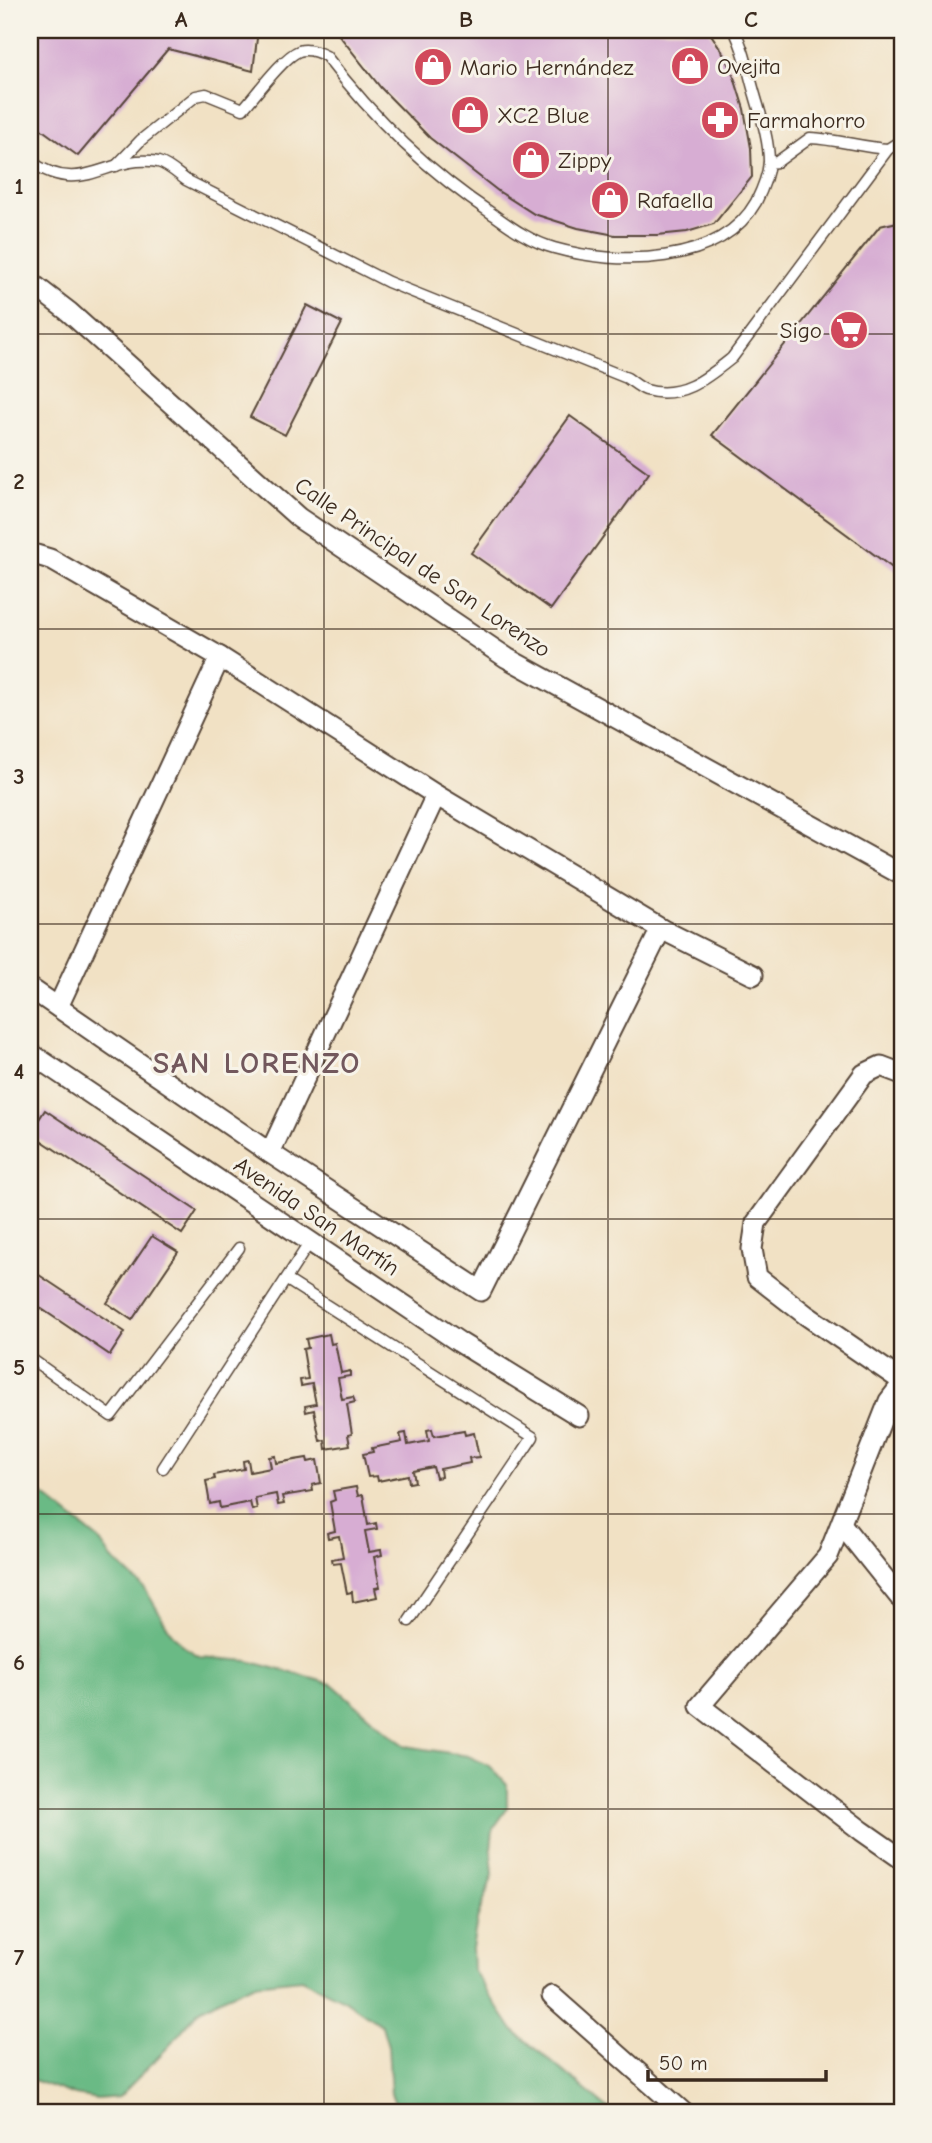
<svg xmlns="http://www.w3.org/2000/svg" width="932" height="2143" viewBox="0 0 932 2143" font-family="'Comic Neue',sans-serif">
<style>
.forest{fill:#6aba85;stroke:#527252;stroke-width:2}
.building{fill:#d7add3}
.lines{fill:none;stroke-linecap:round;stroke-linejoin:round}
.lane-casing{stroke:#564537;stroke-width:13}
.street-casing{stroke:#564537;stroke-width:23}
.lane{stroke:#fff;stroke-width:10}
.street{stroke:#fff;stroke-width:19}
.grid{fill:none;stroke:#3b2a1e;stroke-width:2;stroke-opacity:0.55}
.labels{text-anchor:middle;stroke-width:6;stroke-linejoin:round;paint-order:stroke}
.poi-label{font-size:23px;fill:#3b2a1e;stroke:#f7f3e8;text-anchor:start}
.street-label{font-size:23px;fill:#3b2a1e;stroke:#f7f3e8}
.district-label{font-size:30px;font-weight:bold;letter-spacing:2px;fill:#72585d;stroke:#f7f3e8}
.neatline{fill:none;stroke:#3b2a1e;stroke-width:2.5}
.grid-label{font-size:23px;text-anchor:middle;font-weight:bold;fill:#3b2a1e}
</style>
<rect width="100%" height="100%" fill="#f7f3e8"/>
<filter id="ink" filterUnits="userSpaceOnUse"><feTurbulence type="fractalNoise" baseFrequency=".0143" numOctaves="2"/><feDisplacementMap in="SourceGraphic" scale="14" xChannelSelector="R" yChannelSelector="G"/><feConvolveMatrix kernelMatrix="1 2 1 2 8 2 1 2 1" color-interpolation-filters="sRGB"/></filter>
<filter id="wash" filterUnits="userSpaceOnUse"><feTurbulence type="fractalNoise" baseFrequency=".00686" numOctaves="4" result="noise"/><feDisplacementMap in="SourceGraphic" scale="28" xChannelSelector="R" yChannelSelector="G"/><feGaussianBlur stdDeviation="1.57" result="paint"/><feColorMatrix in="noise" values="0 0 0 0 0 0 0 0 0 0 0 0 0 0 0 0 0 1.4 0 .05"/><feComposite in="paint" operator="in"/></filter>
<g filter="url(#wash)">
<rect width="100%" height="100%" fill="#f1e1c4"/>
<polygon class="forest" points="30,1484 99,1540 111,1557 145,1589 170,1631 183,1646 201,1657 248,1661 332,1684 388,1733 406,1746 468,1756 490,1766 507,1785 507,1809 493,1829 491,1850 493,1874 477,1920 472,1948 473,1970 513,2030 613,2113 400,2113 391,2094 388,2046 382,2026 344,2000 301,1979 255,1984 220,1999 198,2011 169,2046 119,2097 97,2099 75,2095 30,2079"/>
<g id="blocks">
<g class="building">
<polygon points="30,30 258,30 253,71 168,49 78,156 30,121"/>
<polygon points="335,30 708,30 722,51 734,77 744,109 751,148 752,177 714,224 687,232 657,235 615,235 578,228 534,214 498,191 430,138 381,88"/>
<polygon points="902,221 902,575 712,435 880,226"/>
<polygon points="307,305 342,323 285,435 250,417"/>
<polygon points="570,416 649,473 551,609 471,553"/>
<polygon points="45,1110 197,1211 182,1234 30,1133"/>
<polygon points="152,1236 178,1252 132,1320 107,1303"/>
<polygon points="30,1269 125,1332 110,1355 30,1301"/>
<polygon points="329,1334 331,1344 335,1343 341,1373 350,1371 350,1376 338,1378 342,1399 353,1397 355,1402 347,1404 352,1434 348,1435 350,1445 326,1449 325,1440 320,1441 314,1410 306,1412 305,1406 316,1404 312,1384 301,1386 300,1380 308,1379 303,1349 308,1348 306,1339"/>
<polygon points="432,1429 434,1436 464,1431 465,1435 474,1433 479,1457 469,1458 470,1463 440,1469 441,1477 436,1478 433,1467 413,1471 415,1482 409,1483 408,1475 378,1481 377,1476 368,1477 363,1454 373,1452 372,1448 402,1442 400,1434 406,1433 408,1445 429,1441 427,1430"/>
<polygon points="275,1456 276,1463 307,1458 308,1462 317,1460 321,1483 312,1485 313,1491 282,1496 284,1504 278,1505 276,1494 255,1498 257,1509 252,1510 250,1502 220,1508 219,1502 210,1504 206,1481 215,1479 214,1475 244,1469 243,1461 248,1460 250,1472 271,1468 269,1457"/>
<polygon points="356,1487 358,1496 363,1495 368,1525 376,1523 377,1529 365,1531 369,1552 381,1550 382,1555 374,1557 380,1587 375,1588 377,1597 353,1602 352,1592 347,1593 341,1563 333,1564 332,1559 343,1557 339,1536 328,1538 327,1533 335,1531 330,1502 335,1500 333,1491"/>
</g>
</g>
</g>
<g filter="url(#ink)">
<use href="#blocks" fill-opacity="0" stroke="#564537" stroke-width="2"/>
<g class="lines">
<defs>
<g id="lane">
<polyline points="899,30 902,37"/>
<path d="M30,161C83,199 107,153 158,162C167,164 178,174 186,180L388,282L627,378C633,382 640,388 646,390C681,400 707,378 732,358L888,149L902,140"/>
<path d="M769,163L777,162L810,138C836,139 861,147 888,149"/>
<path d="M116,166L141,140L196,96L206,94L243,109C255,96 283,57 299,51C308,48 318,52 326,56C373,118 429,172 494,215C512,228 532,242 554,248C617,266 720,266 756,202C762,190 768,175 769,162C769,140 761,116 755,95C748,72 745,50 734,30"/>
<polyline points="287,1280 533,1437 409,1621"/>
<polyline points="30,1358 111,1416 239,1248"/>
<polyline points="163,1468 310,1242"/>
</g>
<g id="street">
<polyline points="30,282 69,312 299,518 507,658 902,875"/>
<polyline points="30,553 50,559 220,657 436,795 661,929 753,975"/>
<polyline points="30,988 270,1153 481,1291 661,929"/>
<polyline points="58,1007 220,657"/>
<polyline points="30,1053 459,1342 579,1416"/>
<polyline points="902,1074 881,1066 864,1074 756,1223 752,1249 757,1277 806,1315 902,1381"/>
<polyline points="270,1153 436,795"/>
<polyline points="902,1384 889,1401 828,1556 700,1706 862,1831 902,1859"/>
<polyline points="842,1525 902,1600"/>
<polyline points="552,1996 684,2113"/>
</g>
</defs>
<use href="#lane" class="lane-casing"/>
<use href="#street" class="street-casing"/>
<use href="#lane" class="lane"/>
<use href="#street" class="street"/>
</g>
</g>
<path class="grid" d="M324,30V2113M608,30V2113M30,334H902M30,629H902M30,924H902M30,1219H902M30,1514H902M30,1809H902"/>
<defs>
<symbol id="shop-disc" viewBox="-11 -11 22 22"><circle r="9.5" fill="#d1495b" stroke="#f7f3e8"/><path d="M-5-2.5h2.3a2.7 3.5 0 0 1 5.4 0H5L5.5 6h-11ZM-1.5-2.5h3a1.5 2.3 0 0 0-3 0Z" fill="#fff"/></symbol>
<symbol id="pharmacy-disc" viewBox="-11 -11 22 22"><circle r="9.5" fill="#d1495b" stroke="#f7f3e8"/><path d="M-2-6h4v4h4v4h-4v4h-4v-4h-4v-4h4Z" fill="#fff"/></symbol>
<symbol id="supermarket-disc" viewBox="-11 -11 22 22"><circle r="9.5" fill="#d1495b" stroke="#f7f3e8"/><path d="M-6-5.5h2.5l.6 2H6L4.5 2H-2.5L-4.4-4H-6ZM-1.5 3.2a1.3 1.3 0 1 0 .1 0ZM3 3.2a1.3 1.3 0 1 0 .1 0Z" fill="#fff"/></symbol>
</defs>
<g fill-rule="evenodd">
<use href="#shop-disc" x="668" y="44" width="44" height="44"/>
<use href="#shop-disc" x="411" y="45" width="44" height="44"/>
<use href="#shop-disc" x="448" y="93" width="44" height="44"/>
<use href="#pharmacy-disc" x="698" y="98" width="44" height="44"/>
<use href="#shop-disc" x="509" y="138" width="44" height="44"/>
<use href="#shop-disc" x="588" y="178" width="44" height="44"/>
<use href="#supermarket-disc" x="827" y="308" width="44" height="44"/>
</g>
<g class="labels">
<g class="poi-label">
<text x="717" y="74">Ovejita</text>
<text x="460" y="75">Mario Hernández</text>
<text x="497" y="123">XC2 Blue</text>
<text x="747" y="128">Farmahorro</text>
<text x="558" y="168">Zippy</text>
<text x="637" y="208">Rafaella</text>
<text x="822" y="338" text-anchor="end">Sigo</text>
</g>
<g class="street-label">
<text transform="translate(423 567) rotate(34)" y="8">Calle Principal de San Lorenzo</text>
<text transform="translate(317 1216) rotate(34)" y="8">Avenida San Martín</text>
</g>
<g class="district-label">
<text x="257" y="1073">SAN LORENZO</text>
</g>
</g>
<rect width="932" height="2143" fill="none" stroke="#f7f3e8" stroke-width="77"/>
<path d="M648 2070v10h178v-10" fill="none" stroke="#3b2a1e" stroke-width="3.5"/>
<text x="659" y="2070" font-size="21" fill="#3b2a1e" stroke="#f7f3e8" stroke-width="5" paint-order="stroke">50 m</text>
<rect x="38" y="38" width="856" height="2066" class="neatline"/>
<g class="grid-label">
<text x="181" y="27">A</text>
<text x="466" y="27">B</text>
<text x="751" y="27">C</text>
<text x="19" y="194">1</text>
<text x="19" y="489">2</text>
<text x="19" y="784">3</text>
<text x="19" y="1079">4</text>
<text x="19" y="1375">5</text>
<text x="19" y="1670">6</text>
<text x="19" y="1965">7</text>
</g>
</svg>
